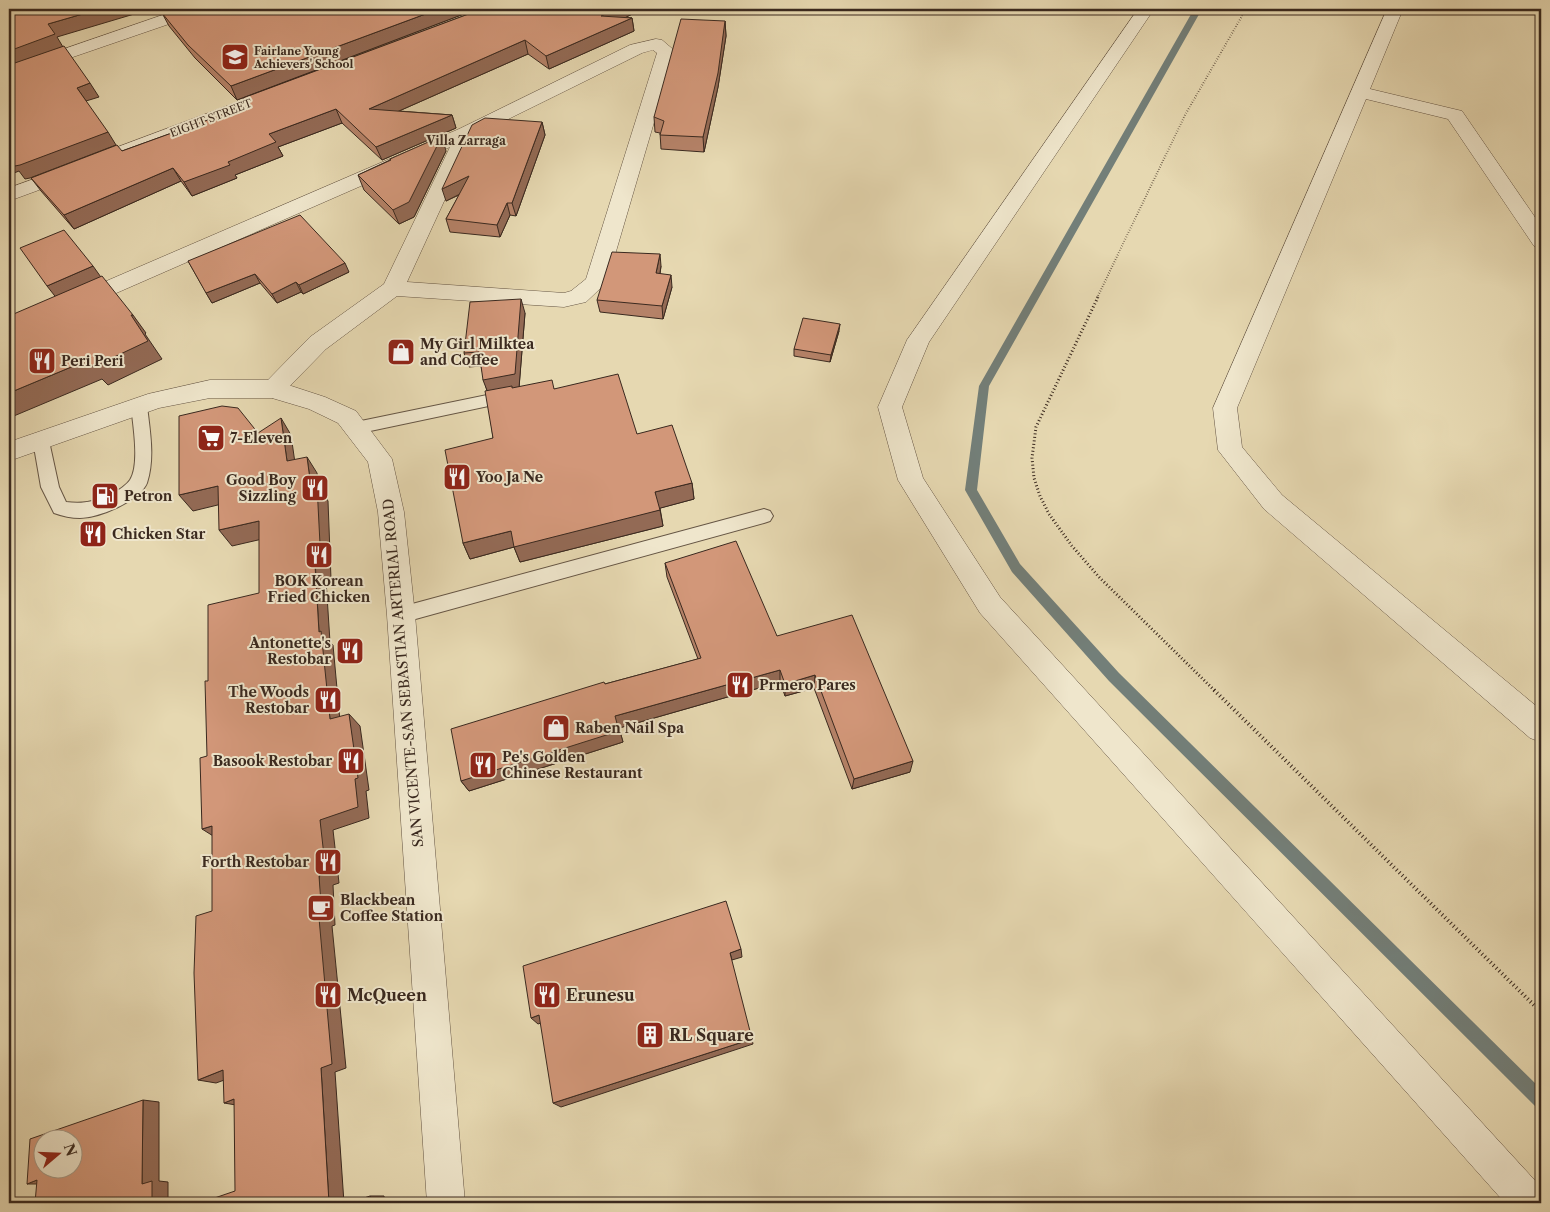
<svg xmlns="http://www.w3.org/2000/svg" width="1550" height="1212" viewBox="0 0 1550 1212" font-family="'Libre Caslon Text',serif">
<style>
.lines{fill:none;stroke-linecap:round;stroke-linejoin:round}
.stream{fill:#737f79;fill-rule:evenodd}
.service-casing{stroke:#655544;stroke-width:2}
.minor-casing{stroke:#655544;stroke-width:1}
.tertiary-casing{stroke:#655544;stroke-width:1}
.path-far2{stroke:#3a291f;stroke-width:2;stroke-dasharray:0.5 2;stroke-linecap:butt}
.path-far1{stroke:#3a291f;stroke-width:3;stroke-dasharray:1 2.5;stroke-linecap:butt}
.path{stroke:#3a291f;stroke-width:4;stroke-dasharray:1 3;stroke-linecap:butt}
.service{fill:#efe6cc;fill-rule:evenodd}
.minor{fill:#efe6cc;fill-rule:evenodd}
.tertiary{fill:#efe6cc;fill-rule:evenodd}
.wall{fill:#b58268;stroke:#3a291f}
.shaded-wall{fill:#936a55;stroke:#3a291f}
.building{fill:#d29779;stroke:#3a291f;fill-rule:evenodd}
.labels{text-anchor:middle;stroke-width:4;stroke-linejoin:round;paint-order:stroke}
.far-poi-label{font-size:11px;font-weight:bold;fill:#3a291f;stroke:#efe6cc;text-anchor:start}
.far-street-label{font-size:11px;fill:#3a291f;stroke:#efe6cc}
.far-neighbourhood-label{font-size:12px;font-weight:bold;fill:#3a291f;stroke:#efe6cc}
.poi-label{font-size:14px;font-weight:bold;fill:#3a291f;stroke:#efe6cc;text-anchor:start}
.street-label{font-size:14px;fill:#3a291f;stroke:#efe6cc}
.near-poi-label{font-size:16px;font-weight:bold;fill:#3a291f;stroke:#efe6cc;text-anchor:start}
</style>
<rect width="100%" height="100%" fill="#e6d8b1"/>
<filter id="stains"><feTurbulence type="fractalNoise" baseFrequency=".004" numOctaves="4"/><feColorMatrix values="0 0 0 0 .2 0 0 0 0 .09 0 0 0 0 .02 0 0 0 .5 -.17"/></filter>
<radialGradient id="worn" r=".72"><stop offset=".6" stop-color="#630" stop-opacity="0"/><stop offset="1" stop-color="#630" stop-opacity=".3"/></radialGradient>
<g class="lines">
<polygon class="stream" points="1194,9 1202,9 989,386 977,490 1020,564 1119,673 1541,1089 1541,1108 1535,1106 1109,681 1012,572 965,490 979,386"/>
<defs>
<g id="service">
<polygon points="511,390 517,392 519,396 517,400 356,434 350,432 348,428 350,424 356,422"/>
<path d="M139,400L145,402L147,406C150,432 155,458 147,483C140,501 98,518 80,518C72,518 62,516 54,513L41,487L33,441L35,437L41,435L47,437L49,441L59,487L66,502C82,504 93,502 108,496C114,493 126,486 130,480C140,465 133,424 131,406L133,402Z"/>
<polygon points="764,509 770,511 773,516 770,521 764,523 401,623 394,621 392,615 394,609 401,607"/>
</g>
<g id="minor">
<polygon points="1138,9 1154,9 929,342 902,407 923,478 1000,597 1541,1187 1541,1203 1505,1203 980,613 898,480 878,407 907,340"/>
<polygon points="1387,9 1403,9 1370,89 1462,111 1541,226 1541,248 1534,246 1448,119 1366,99 1237,408 1242,447 1282,495 1541,710 1541,742 1530,738 1264,509 1218,450 1213,408"/>
<path d="M656,39L662,40L675,51L607,282L586,302L564,307L397,296L326,349L281,395L273,398L265,395L261,389L265,383L310,337L384,284L450,147L9,340V323L459,129L630,45ZM653,50L657,53L586,279L571,291L564,293L407,282L474,136L642,53Z"/>
<polygon points="281,86 287,87 290,91 287,95 129,156 122,158 115,156 112,152 115,148"/>
<polygon points="70,166 77,168 80,172 77,176 9,201 9,188"/>
</g>
<g id="tertiary">
<polygon points="180,9 203,9 201,13 9,79 9,68"/>
<polygon points="210,380 273,380 325,397 356,411 392,459 404,512 415,615 465,1203 427,1203 387,615 378,512 368,462 338,423 309,409 272,398 210,398 159,408 9,461 9,442 148,394"/>
</g>
</defs>
<use href="#service" class="service-casing"/>
<use href="#minor" class="minor-casing"/>
<use href="#tertiary" class="tertiary-casing"/>
<polyline class="path-far2" points="1097,298 1185,115 1246,9"/>
<polyline class="path-far1" points="1098,297 1036,427 1032,458 1034,478 1040,496 1049,514 1072,546 1099,577 1215,691"/>
<polyline class="path" points="1214,690 1541,1012"/>
<use href="#service" class="service"/>
<use href="#minor" class="minor"/>
<use href="#tertiary" class="tertiary"/>
</g>
<g class="wall">
<polygon points="155,9 477,9 237,100 195,58 169,26 162,13 159,14"/>
<polygon points="482,9 642,9 626,17 632,18 634,31 549,69 528,54 399,111 452,115 456,128 382,160 342,123 278,147 283,156 235,175 237,178 192,196 181,181 74,229 41,191 31,178 122,151 247,106 243,98"/>
<polygon points="725,21 726,36 718,87 704,152 661,149 660,133 655,132 654,117"/>
<polygon points="542,122 545,135 516,216 510,215 500,237 450,232 446,219 459,195 446,201"/>
<polygon points="446,151 414,217 399,224 364,190 358,175 390,160 390,159"/>
<polygon points="188,261 349,272 303,294 301,292 277,303 260,283 212,303"/>
<polygon points="661,266 660,274 672,287 663,319 600,312 597,300"/>
<polygon points="525,313 519,387 554,389 637,434 692,483 694,499 660,508 663,526 520,562 514,547 470,559 463,543 493,438 487,391 481,366 469,367 464,353"/>
<polygon points="839,331 830,362 794,356 794,349"/>
<polygon points="665,563 777,636 910,772 852,789 814,688 785,696 780,682 619,728 623,742 469,791 461,781 605,684 698,659 667,577"/>
</g>
<g class="shaded-wall">
<polygon points="100,9 151,9 57,37 63,47 9,67 9,51 48,24"/>
<polygon points="156,9 175,9 159,14"/>
<polygon points="439,9 477,9 237,100 231,86"/>
<polygon points="615,9 642,9 603,29 601,16"/>
<polygon points="632,18 634,31 549,69 546,56"/>
<polygon points="725,21 726,36 718,87 704,152 703,137"/>
<polygon points="525,40 528,54 374,122 369,109"/>
<polygon points="90,83 99,97 86,101 77,88"/>
<polygon points="336,109 342,123 278,147 283,156 235,175 237,178 192,196 184,182 228,162 269,134"/>
<polygon points="452,115 456,128 382,160 376,147"/>
<polygon points="542,122 545,135 516,216 512,203"/>
<polygon points="108,132 116,145 30,178 25,179 19,171 9,175 9,158"/>
<polygon points="442,136 446,151 414,217 399,224 393,210"/>
<polygon points="173,168 181,181 74,229 64,215"/>
<polygon points="469,176 472,188 446,201 442,189"/>
<polygon points="507,203 510,215 500,237 497,225"/>
<polygon points="660,254 661,266 658,286 656,273"/>
<polygon points="345,263 349,272 303,294 299,285"/>
<polygon points="93,266 103,280 58,300 47,286"/>
<polygon points="255,274 260,283 212,303 206,293"/>
<polygon points="671,275 672,287 663,319 662,306"/>
<polygon points="296,282 301,292 277,303 272,294"/>
<polygon points="521,299 525,313 519,388 488,393 483,380"/>
<polygon points="131,315 133,315 146,333 145,334 162,359 108,385 102,379 9,418 9,393 88,360"/>
<polygon points="840,324 839,331 830,362 831,355"/>
<polygon points="281,418 291,435 297,477 287,461"/>
<polygon points="307,457 317,473 319,487 328,501 331,579 326,580 330,642 333,645 341,732 330,719 319,632 311,487"/>
<polygon points="692,483 694,499 657,509 655,492"/>
<polygon points="218,486 230,502 193,511 179,495"/>
<polygon points="660,510 663,526 520,562 514,547 470,559 463,543 511,531"/>
<polygon points="259,521 271,537 232,546 219,530"/>
<polygon points="9,523 10,524 14,581 9,583"/>
<polygon points="780,670 780,682 619,728 623,742 469,791 461,781 615,716"/>
<polygon points="815,675 814,688 785,696 785,684"/>
<polygon points="349,714 360,726 369,790 366,791 369,818 333,830 339,883 333,885 335,925 332,926 346,1068 335,1072 344,1203 329,1203 321,1068 319,918 320,820 355,779"/>
<polygon points="913,761 910,772 852,789 854,779"/>
<polygon points="212,826 218,839 202,829"/>
<polygon points="741,949 742,957 732,960 730,953"/>
<polygon points="539,1015 547,1021 538,1024 531,1018"/>
<polygon points="752,1039 753,1044 561,1107 553,1103"/>
<polygon points="223,1070 241,1074 216,1083 198,1080"/>
<polygon points="234,1099 242,1106 224,1103"/>
<polygon points="143,1100 159,1102 159,1181 168,1182 168,1203 152,1203 142,1184"/>
<polygon points="37,1180 47,1184 27,1184"/>
<polygon points="370,1196 384,1196 385,1203 371,1203"/>
</g>
<g class="building">
<polygon points="9,9 100,9 48,24 55,34 9,51"/>
<polygon points="174,9 439,9 231,86 188,45 162,13"/>
<polygon points="482,9 615,9 601,16 632,18 546,56 525,40 369,109 452,115 376,147 336,109 269,134 276,142 228,162 230,165 184,182 173,168 64,215 31,178 117,145 122,151 249,105 243,98"/>
<polygon points="681,19 725,21 718,73 703,137 660,135 664,121 654,117"/>
<polygon points="64,46 90,83 77,88 108,132 20,165 15,166 10,157 9,158 9,65"/>
<polygon points="485,118 542,122 512,203 507,203 497,225 446,219 469,176 442,189 472,125"/>
<polygon points="442,136 409,202 393,210 358,175 391,160 390,159"/>
<polygon points="300,215 345,263 299,285 296,282 272,294 255,274 206,293 188,261"/>
<polygon points="64,230 93,266 47,286 20,248"/>
<polygon points="612,252 660,254 656,273 671,275 662,306 597,300"/>
<polygon points="102,276 133,315 131,315 148,341 93,367 88,360 9,393 9,316"/>
<polygon points="521,299 515,374 483,380 479,352 464,353 470,302"/>
<polygon points="803,318 840,324 831,355 794,349"/>
<polygon points="618,374 637,434 672,425 692,483 655,492 660,510 514,547 511,531 463,543 445,450 493,438 485,391 512,386 512,388 552,380 554,389"/>
<polygon points="222,406 238,408 258,433 281,418 287,461 307,457 311,487 317,485 321,564 315,565 319,632 321,631 330,719 349,714 358,778 355,779 358,807 320,820 326,874 319,876 322,917 319,918 332,1064 321,1068 329,1203 200,1203 235,1191 234,1099 224,1103 223,1070 198,1080 194,973 196,916 212,911 212,826 202,829 200,758 207,756 205,681 208,681 208,605 259,593 259,521 219,530 218,486 179,495 179,416"/>
<polygon points="736,541 777,636 852,615 913,761 854,779 815,675 785,684 780,670 615,716 619,731 461,781 451,729 604,682 605,684 701,658 665,563"/>
<polygon points="726,901 741,949 730,953 752,1039 553,1103 539,1015 531,1018 523,966"/>
<path d="M143,1100L142,1184L152,1181V1203H35L37,1180L27,1184L30,1139ZM42,1140H72V1170H42Z"/>
<polygon points="370,1196 371,1203 349,1203"/>
</g>
<defs>
<symbol id="school-square" viewBox="-11 -11 22 22"><rect x="-9" y="-9" width="18" height="18" rx="4" fill="#8f2418" stroke="#efe6cc"/><path d="M0-5L7-2L0 1L-7-2ZM-4 1L0 2.5L4 1V4Q0 6-4 4Z" fill="#fff"/></symbol>
<symbol id="shop-square" viewBox="-11 -11 22 22"><rect x="-9" y="-9" width="18" height="18" rx="4" fill="#8f2418" stroke="#efe6cc"/><path d="M-5-2.5h2.3a2.7 3.5 0 0 1 5.4 0H5L5.5 6h-11ZM-1.5-2.5h3a1.5 2.3 0 0 0-3 0Z" fill="#fff"/></symbol>
<symbol id="restaurant-square" viewBox="-11 -11 22 22"><rect x="-9" y="-9" width="18" height="18" rx="4" fill="#8f2418" stroke="#efe6cc"/><path d="M-5-6h1v4h1v-4h1v4h1v-4h1v5L-1.5 .5V6h-2V.5L-5-1ZM5-6V6H3V1.5H1.5Q1.5-4 5-6Z" fill="#fff"/></symbol>
<symbol id="supermarket-square" viewBox="-11 -11 22 22"><rect x="-9" y="-9" width="18" height="18" rx="4" fill="#8f2418" stroke="#efe6cc"/><path d="M-6-5.5h2.5l.6 2H6L4.5 2H-2.5L-4.4-4H-6ZM-1.5 3.2a1.3 1.3 0 1 0 .1 0ZM3 3.2a1.3 1.3 0 1 0 .1 0Z" fill="#fff"/></symbol>
<symbol id="fuel-square" viewBox="-11 -11 22 22"><rect x="-9" y="-9" width="18" height="18" rx="4" fill="#8f2418" stroke="#efe6cc"/><path d="M-5.5-6h7V0h2V4h1.3V-2.5L3-4.5l.8-.8L6-3V5H2.5V1h-1V6h-7ZM-4.2-4.7v3.2H.2V-4.7Z" fill="#fff"/></symbol>
<symbol id="cafe-square" viewBox="-11 -11 22 22"><rect x="-9" y="-9" width="18" height="18" rx="4" fill="#8f2418" stroke="#efe6cc"/><path d="M-5.5-4.5H6V0H3Q3 3.5 0 3.5H-2.5Q-5.5 3.5-5.5 0ZM3-3.2v2h1.7v-2ZM-6 4.5H4V6H-6Z" fill="#fff"/></symbol>
<symbol id="building-square" viewBox="-11 -11 22 22"><rect x="-9" y="-9" width="18" height="18" rx="4" fill="#8f2418" stroke="#efe6cc"/><path d="M-4-6H4V6H1V3H-1V6H-4ZM-2.5-4.3h1.7v1.8h-1.7ZM.8-4.3h1.7v1.8H.8ZM-2.5-1h1.7V.8h-1.7ZM.8-1h1.7V.8H.8Z" fill="#fff"/></symbol>
</defs>
<g fill-rule="evenodd">
<use href="#school-square" x="219" y="41" width="32" height="32"/>
<use href="#shop-square" x="385" y="336" width="32" height="32"/>
<use href="#restaurant-square" x="26" y="345" width="32" height="32"/>
<use href="#supermarket-square" x="195" y="422" width="32" height="32"/>
<use href="#restaurant-square" x="441" y="461" width="32" height="32"/>
<use href="#restaurant-square" x="299" y="472" width="32" height="32"/>
<use href="#fuel-square" x="89" y="480" width="32" height="32"/>
<use href="#restaurant-square" x="77" y="518" width="32" height="32"/>
<use href="#restaurant-square" x="303" y="539" width="32" height="32"/>
<use href="#restaurant-square" x="334" y="635" width="32" height="32"/>
<use href="#restaurant-square" x="724" y="669" width="32" height="32"/>
<use href="#restaurant-square" x="312" y="684" width="32" height="32"/>
<use href="#shop-square" x="540" y="712" width="32" height="32"/>
<use href="#restaurant-square" x="335" y="745" width="32" height="32"/>
<use href="#restaurant-square" x="467" y="749" width="32" height="32"/>
<use href="#restaurant-square" x="312" y="846" width="32" height="32"/>
<use href="#cafe-square" x="305" y="892" width="32" height="32"/>
<use href="#restaurant-square" x="312" y="979" width="32" height="32"/>
<use href="#restaurant-square" x="531" y="979" width="32" height="32"/>
<use href="#building-square" x="634" y="1019" width="32" height="32"/>
</g>
<g class="labels">
<g class="far-poi-label">
<text x="254" y="55">Fairlane Young<tspan x="254" dy="13">Achievers' School</tspan></text>
</g>
<g class="far-street-label">
<text transform="translate(211 118) rotate(-21)" y="4">EIGHT STREET</text>
</g>
<g class="far-neighbourhood-label">
<text x="466" y="145">Villa Zarraga</text>
</g>
<g class="poi-label">
<text x="420" y="349">My Girl Milktea<tspan x="420" dy="16">and Coffee</tspan></text>
<text x="61" y="366">Peri Peri</text>
<text x="230" y="443">7-Eleven</text>
<text x="476" y="482">Yoo Ja Ne</text>
<text x="296" y="485" text-anchor="end">Good Boy<tspan x="296" dy="16">Sizzling</tspan></text>
<text x="124" y="501">Petron</text>
<text x="112" y="539">Chicken Star</text>
<text x="319" y="586" text-anchor="middle">BOK Korean<tspan x="319" dy="16">Fried Chicken</tspan></text>
<text x="331" y="648" text-anchor="end">Antonette's<tspan x="331" dy="16">Restobar</tspan></text>
<text x="759" y="690">Prmero Pares</text>
<text x="309" y="697" text-anchor="end">The Woods<tspan x="309" dy="16">Restobar</tspan></text>
<text x="575" y="733">Raben Nail Spa</text>
<text x="502" y="762">Pe's Golden<tspan x="502" dy="16">Chinese Restaurant</tspan></text>
<text x="332" y="766" text-anchor="end">Basook Restobar</text>
<text x="309" y="867" text-anchor="end">Forth Restobar</text>
<text x="340" y="905">Blackbean<tspan x="340" dy="16">Coffee Station</tspan></text>
</g>
<g class="street-label">
<text transform="translate(403 673) rotate(-95)" y="5">SAN VICENTE-SAN SEBASTIAN ARTERIAL ROAD</text>
</g>
<g class="near-poi-label">
<text x="347" y="1001">McQueen</text>
<text x="566" y="1001">Erunesu</text>
<text x="669" y="1041">RL Square</text>
</g>
</g>
<rect width="1550" height="1212" fill="none" stroke="#e6d8b1" stroke-width="30"/>
<rect x="10" y="10" width="1530" height="1192" fill="none" stroke="#3a291f" stroke-width="2.5"/>
<rect x="15" y="15" width="1520" height="1182" fill="none" stroke="#3a291f"/>
<g transform="translate(58 1154) rotate(71)"><circle r="24" fill="#efe6cc" stroke="#a79a87"/>
<path d="M0-4L9 19L0 12L-9 19Z" fill="#8f2418"/>
<text y="-8" font-size="14" font-weight="bold" text-anchor="middle" fill="#3a291f">N</text>
</g>
<rect width="100%" height="100%" filter="url(#stains)"/>
<rect width="100%" height="100%" fill="url(#worn)"/>
</svg>
